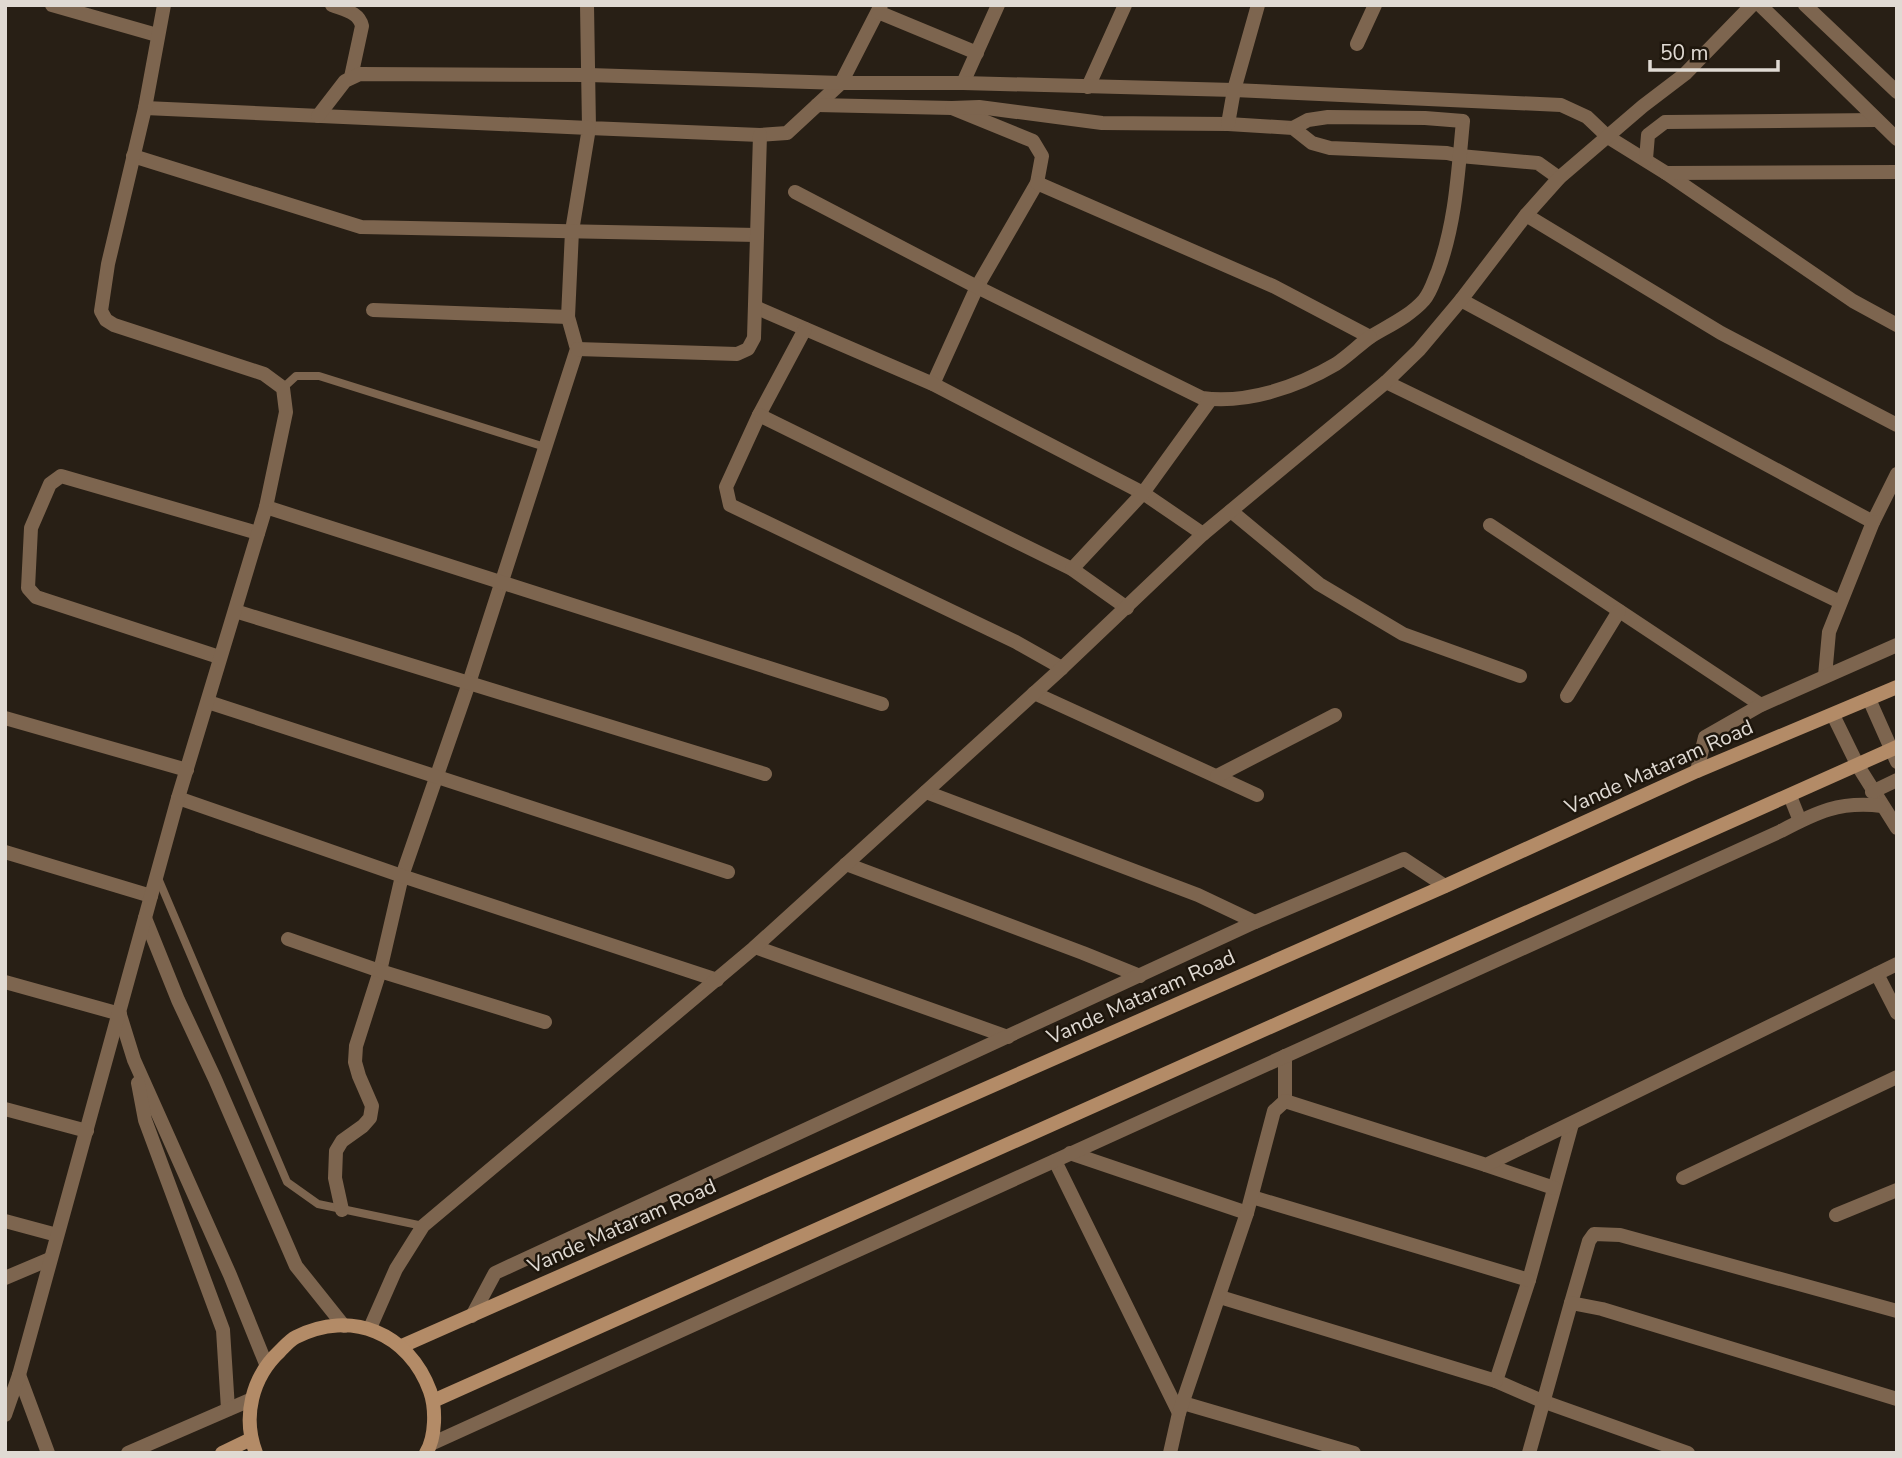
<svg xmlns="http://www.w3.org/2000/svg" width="1902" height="1458" viewBox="0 0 1902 1458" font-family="'Nunito Sans',sans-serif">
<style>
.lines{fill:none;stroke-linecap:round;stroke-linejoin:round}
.service{stroke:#7d654f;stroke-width:8}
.minor{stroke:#7d654f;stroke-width:14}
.tertiary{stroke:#7d654f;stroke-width:14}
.secondary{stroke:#b38b67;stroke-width:14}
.labels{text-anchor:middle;stroke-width:5;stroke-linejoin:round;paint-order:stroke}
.street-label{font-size:21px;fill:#e0dad3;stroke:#1e160c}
</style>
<rect width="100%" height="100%" fill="#281f15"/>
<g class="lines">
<g class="service">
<polyline points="283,388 296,376 319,376 545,447"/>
<polyline points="158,878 287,1182 318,1204 423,1226"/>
</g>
<g class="minor">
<polyline points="52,5 157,35"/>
<path d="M332,5C344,10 359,12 362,26L351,77"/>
<polyline points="587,5 589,128 760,135 787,133 841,83 881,5"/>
<polyline points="878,12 977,53"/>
<polyline points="1357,44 1375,5"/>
<polyline points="963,83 998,5"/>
<polyline points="1088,87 1125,5"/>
<polyline points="817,105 952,108 1033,141 1042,156 1037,183 977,287 933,384"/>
<polyline points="145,108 589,128 572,231 568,317 577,349 469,683 402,876 380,971 356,1046 355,1062 359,1076 372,1106 370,1118 363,1126 342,1141 336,1151 335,1178 342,1210"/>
<polyline points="952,108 979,107 1102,123 1228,124 1293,128 1312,143 1330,148 1447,153 1460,156 1538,163 1559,178"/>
<polyline points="318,116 345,81 360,74 589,75 841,83 963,83 1234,90 1561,105 1587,117 1608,137 1666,173 1853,301 1897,325"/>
<polyline points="1228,124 1234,90 1258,5"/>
<polyline points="133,156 361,227 757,235"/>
<polyline points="1646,159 1648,135 1665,122 1876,120"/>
<polyline points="1666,173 1897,172"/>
<path d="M1037,183L1273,286L1370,337C1388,326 1410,316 1424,300C1431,292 1434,280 1438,271C1456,221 1458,172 1463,121L1425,118L1328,117L1308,120L1293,128"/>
<path d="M795,192L977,287L1202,398C1247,404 1297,387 1336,364C1348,356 1359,345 1370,337"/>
<polyline points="1526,215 1721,333 1897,425"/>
<polyline points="1461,300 1873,522 1897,474"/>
<polyline points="755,307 933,384 1143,493 1203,534"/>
<polyline points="373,310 568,317"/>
<polyline points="805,329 759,415 726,487 730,505 1016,642 1062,668"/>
<polyline points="577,349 737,354 748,349 754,338 760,135"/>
<polyline points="1386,382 1840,602"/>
<polyline points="759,415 1072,569 1127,608"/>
<polyline points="266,507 882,704"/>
<polyline points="1231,511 1319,584 1403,634 1520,676"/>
<polyline points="1490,525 1761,705"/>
<polyline points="1072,569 1143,493 1211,399"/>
<polyline points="235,611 765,774"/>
<polyline points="219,657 36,597 28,588 31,528 50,484 61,476 258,533"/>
<polyline points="1825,676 1829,632 1873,522"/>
<polyline points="1034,693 1257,795"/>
<polyline points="1567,696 1619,611"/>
<polyline points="208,702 728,872"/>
<polyline points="5,718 187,770"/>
<polyline points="1697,771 1705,737 1761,705 1897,645"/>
<polyline points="1217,776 1335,715"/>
<polyline points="926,792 1198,895 1255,922"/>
<polyline points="178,798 402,876 717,980"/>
<polyline points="5,852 151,896"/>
<polyline points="846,864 1083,953 1140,976"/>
<polyline points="145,918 178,1000 215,1079 296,1266 344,1326"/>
<polyline points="288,939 380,971 545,1022"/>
<polyline points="755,947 1008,1037"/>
<polyline points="1877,974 1897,1013"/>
<polyline points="5,982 120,1014"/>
<polyline points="120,1015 134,1060 230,1275 266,1364"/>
<polyline points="138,1083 145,1120 223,1330 228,1409"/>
<polyline points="1285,1101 1285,1056"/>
<polyline points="5,1109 87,1131"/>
<polyline points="1572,1124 1529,1280 1496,1381 1542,1401 1688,1453"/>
<polyline points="1070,1153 1247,1213"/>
<polyline points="1055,1161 1179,1413"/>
<polyline points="1486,1165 1554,1188"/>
<polyline points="1683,1178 1897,1077"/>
<polyline points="1252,1197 1529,1280"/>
<polyline points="1836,1215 1897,1190"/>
<polyline points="5,1221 57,1235"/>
<polyline points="5,1278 50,1259"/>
<polyline points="1220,1297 1496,1381"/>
<polyline points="1571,1303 1589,1241 1594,1234 1620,1235 1897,1311"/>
<polyline points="19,1375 48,1453"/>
<polyline points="1183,1403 1354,1453"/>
<polyline points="5,1415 19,1375 178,798 266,507 286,412 283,388 264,374 114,325 106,320 101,311 108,264 145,108 164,5"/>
<polyline points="1170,1453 1179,1413 1247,1213 1274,1111 1285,1101 1486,1165 1897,964"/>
<polyline points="1529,1453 1571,1303 1602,1309 1897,1399"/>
</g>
<g class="tertiary">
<polyline points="1760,5 1897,139"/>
<polyline points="1805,5 1897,92"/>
<polyline points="1869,699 1897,762"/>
<polyline points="1833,715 1858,766 1897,828"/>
<polyline points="1872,792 1897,780"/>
<polyline points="1790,796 1800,821"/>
<polyline points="472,1316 495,1273 1255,922 1404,859 1445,886"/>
<polyline points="370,1328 396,1269 423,1226 755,947 1062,668 1203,534 1386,382 1419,350 1461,300 1526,215 1559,178 1643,106 1685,74 1752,5"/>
<path d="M431,1444L1781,831C1817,812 1839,801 1882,806"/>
<polyline points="128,1453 250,1400"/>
</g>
<g class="secondary">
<polyline points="402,1346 1445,886 1697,771 1897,687"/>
<polyline points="433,1401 1897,747"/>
<polyline points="222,1453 251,1439"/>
<path d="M256,1453C242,1417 252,1377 280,1351C285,1346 290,1340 296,1337C351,1309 409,1333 430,1391C436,1408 436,1437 426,1453"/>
</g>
</g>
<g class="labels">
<g class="street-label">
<text transform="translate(1659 767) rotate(-24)" y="7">Vande Mataram Road</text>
<text transform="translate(1141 997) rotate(-24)" y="7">Vande Mataram Road</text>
<text transform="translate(622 1226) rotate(-24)" y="7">Vande Mataram Road</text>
</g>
</g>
<rect width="1902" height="1458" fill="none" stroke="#e0dad3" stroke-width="14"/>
<path d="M1650 60v10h128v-10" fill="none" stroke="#e0dad3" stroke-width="3.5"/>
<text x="1660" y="60" font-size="21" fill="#e0dad3" stroke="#1e160c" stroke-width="5" paint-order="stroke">50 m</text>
</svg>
